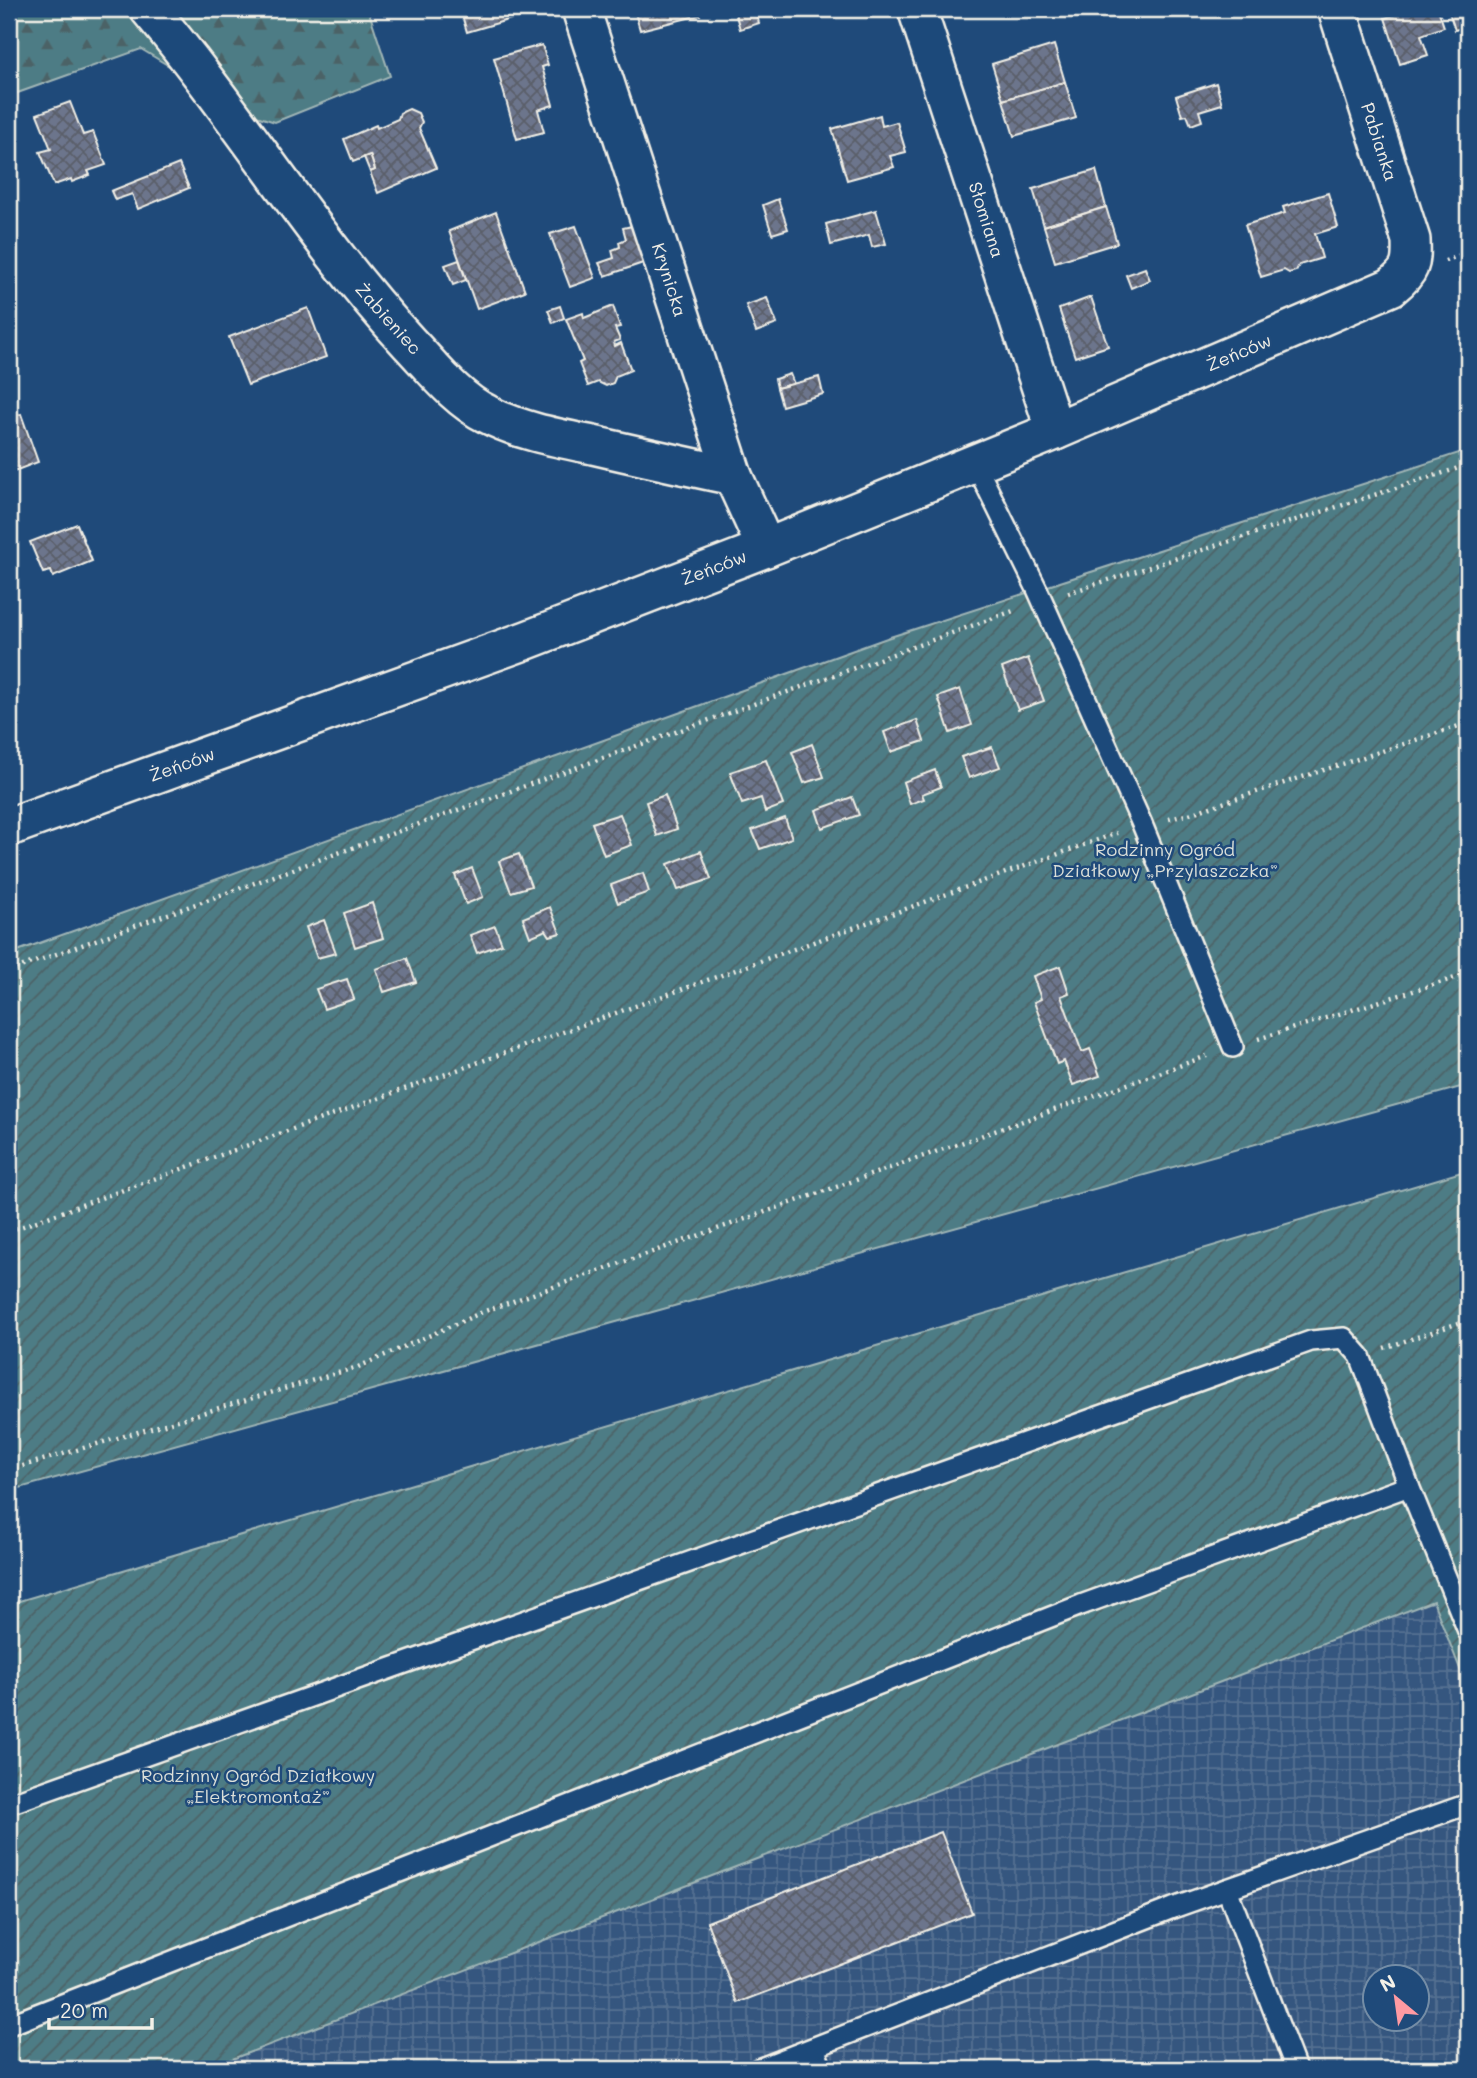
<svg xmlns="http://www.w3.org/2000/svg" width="1477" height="2078" viewBox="0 0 1477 2078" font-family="Mali,sans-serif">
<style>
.industrial{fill:url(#industrial-grid);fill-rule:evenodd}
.forest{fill:url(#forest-firs);stroke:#a1b6b6;stroke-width:2}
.garden{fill:url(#garden-furrows);stroke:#a1b6b6;stroke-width:2}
.building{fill:url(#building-cross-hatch);stroke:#f4f1e8;stroke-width:2}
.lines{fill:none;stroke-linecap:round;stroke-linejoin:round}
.lane-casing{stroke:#f4f1e8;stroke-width:24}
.street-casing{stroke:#f4f1e8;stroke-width:42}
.path{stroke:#f4f1e8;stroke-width:4.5;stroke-dasharray:2 5;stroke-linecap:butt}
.lane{stroke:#1f4a7a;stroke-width:19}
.street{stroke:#1f4a7a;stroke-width:37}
.labels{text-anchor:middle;stroke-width:5;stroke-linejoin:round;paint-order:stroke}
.street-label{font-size:18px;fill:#f4f1e8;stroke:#1f4a7a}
.park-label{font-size:18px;fill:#dbdfd9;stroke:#1f4a7a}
</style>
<defs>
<pattern id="industrial-grid" width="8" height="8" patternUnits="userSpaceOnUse" patternTransform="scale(1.75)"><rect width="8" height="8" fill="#36577f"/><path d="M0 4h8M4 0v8" fill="none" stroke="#547091"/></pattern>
<pattern id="forest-firs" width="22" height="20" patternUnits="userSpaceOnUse" patternTransform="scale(1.75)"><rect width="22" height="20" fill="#4e7c85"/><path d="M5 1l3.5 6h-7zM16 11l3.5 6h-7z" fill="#4c6266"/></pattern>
<pattern id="garden-furrows" width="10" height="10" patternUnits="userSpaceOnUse" patternTransform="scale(1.75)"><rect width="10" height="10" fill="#4e7c85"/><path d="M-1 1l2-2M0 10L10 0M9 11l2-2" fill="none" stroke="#4c6266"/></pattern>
<pattern id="building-cross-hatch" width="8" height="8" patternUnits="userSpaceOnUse" patternTransform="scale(1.75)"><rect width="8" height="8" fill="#6c758c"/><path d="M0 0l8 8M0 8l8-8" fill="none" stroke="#5a5e69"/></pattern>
</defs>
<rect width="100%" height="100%" fill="#1f4a7a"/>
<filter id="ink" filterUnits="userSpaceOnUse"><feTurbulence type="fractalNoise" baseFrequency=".0143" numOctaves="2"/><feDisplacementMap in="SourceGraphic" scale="14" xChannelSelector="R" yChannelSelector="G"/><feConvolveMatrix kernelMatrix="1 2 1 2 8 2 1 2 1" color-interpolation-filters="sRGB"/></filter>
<g filter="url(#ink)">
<path class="industrial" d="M1434,1601L1468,1689V2069H206ZM1376,1976H1418V2018H1376Z"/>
<polygon class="forest" points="9,9 368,9 390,76 275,122 247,113 141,49 9,96"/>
<g class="garden">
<polygon points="1468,450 1468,1085 9,1491 9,954 887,638"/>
<polygon points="1468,1170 1468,1689 1433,1601 206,2069 9,2069 9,1604"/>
</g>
<g class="building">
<polygon points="460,9 509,9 511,19 467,32"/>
<polygon points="634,9 698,9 700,15 640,30"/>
<polygon points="734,9 755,9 759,23 740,29"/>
<polygon points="1131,9 1156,9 1157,12 1134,19"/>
<polygon points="1414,9 1438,9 1444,27 1421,35 1428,55 1400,64 1385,18"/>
<polygon points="1448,9 1467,9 1468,26 1455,30"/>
<polygon points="542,45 548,65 542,67 553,105 538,110 544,132 517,139 494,58"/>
<polygon points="1054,45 1065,82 1003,100 992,64"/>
<polygon points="1065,82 1076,118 1014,136 1003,100"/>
<polygon points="1216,83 1222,104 1199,111 1202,121 1191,125 1187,115 1182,116 1176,96"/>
<polygon points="70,102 83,135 93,132 106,165 88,171 90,175 72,182 71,179 54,185 40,152 51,149 37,114"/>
<polygon points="409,109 418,113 422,122 419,128 436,168 378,193 370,172 375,170 370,155 353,162 344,139 376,125 377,128 398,119 400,113"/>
<polygon points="880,115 882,126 897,122 906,152 890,156 894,167 847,180 832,129"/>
<polygon points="370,155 375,170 370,172 364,157"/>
<polygon points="179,164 189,188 138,209 132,194 115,200 111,191"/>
<polygon points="1096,170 1106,207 1044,226 1033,189"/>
<polygon points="1328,193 1338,227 1315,234 1322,258 1299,265 1296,271 1289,273 1284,270 1261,277 1245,225 1285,213 1283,207"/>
<polygon points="778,199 788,229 772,234 763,205"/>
<polygon points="1106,207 1117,243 1055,262 1044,226"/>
<polygon points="876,210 886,244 872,247 869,235 831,245 826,224"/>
<polygon points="496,212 525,291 477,309 449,231"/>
<polygon points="576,226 595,278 570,287 550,234"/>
<polygon points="632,226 643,263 605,276 599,263 614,258 612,250 620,247 619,242 626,239 623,228"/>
<polygon points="459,260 466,280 453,285 445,265"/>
<polygon points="1145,268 1150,280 1131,288 1126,275"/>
<polygon points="1091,297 1108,346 1075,357 1059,309"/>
<polygon points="767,298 777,324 756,332 746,305"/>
<polygon points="560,306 564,318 553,323 548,310"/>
<polygon points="613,306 620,327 615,328 620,340 614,342 615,346 621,343 631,370 616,376 613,383 606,386 598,382 588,386 579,363 583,361 566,319 583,313 584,318"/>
<polygon points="308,308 326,357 248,385 229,337"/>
<polygon points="790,374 794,384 777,388 775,379"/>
<polygon points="819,377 823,394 782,406 777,388"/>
<polygon points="21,414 38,462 9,473 9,418"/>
<polygon points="77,524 92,561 53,577 51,571 43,573 30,542"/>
<polygon points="1028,658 1044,701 1018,710 1002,668"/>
<polygon points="960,689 972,725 950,733 938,697"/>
<polygon points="917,720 924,741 891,752 884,732"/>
<polygon points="812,744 824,777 804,783 792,752"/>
<polygon points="992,747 1000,767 969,778 961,757"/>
<polygon points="766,760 783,805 765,812 761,798 742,804 730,772"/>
<polygon points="935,770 941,787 922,794 924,799 910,804 903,782"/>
<polygon points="665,795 677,829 657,836 646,802"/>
<polygon points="852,797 859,815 822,828 816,810"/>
<polygon points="620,814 632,845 604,855 592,823"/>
<polygon points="785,818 792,838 760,849 752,830"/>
<polygon points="701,851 711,879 678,890 668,864"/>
<polygon points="519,854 531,886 511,892 499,861"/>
<polygon points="472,868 483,897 466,904 455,875"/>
<polygon points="643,873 649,892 618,903 611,885"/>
<polygon points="372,903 383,938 355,947 344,913"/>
<polygon points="550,907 560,933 550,936 546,930 530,937 523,918"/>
<polygon points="324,920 336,953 317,958 306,927"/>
<polygon points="495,926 502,944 477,953 470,935"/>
<polygon points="407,958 416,982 384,992 376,969"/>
<polygon points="1060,966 1069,993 1061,996 1082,1052 1090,1049 1100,1076 1073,1085 1064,1061 1057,1064 1034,1002 1041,999 1033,976"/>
<polygon points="347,979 354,999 324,1009 316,989"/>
<polygon points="941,1832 972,1913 738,2003 707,1922"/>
</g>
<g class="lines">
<defs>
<g id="lane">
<polyline points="975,463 1037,589 1142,824 1233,1047"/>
<polyline points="9,1804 1311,1341 1344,1338 1360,1356 1409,1486 1468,1631"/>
<polyline points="1227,1889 1296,2069"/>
<polyline points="9,2025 1081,1605 1409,1486"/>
<polyline points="814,2048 822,2069"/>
<polyline points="758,2069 1173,1908 1468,1804"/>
</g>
<g id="street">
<path d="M149,9C240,117 313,239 409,343C432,367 456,399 487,414C519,431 558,438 593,445C640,456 686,466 733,476"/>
<polyline points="581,9 733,476 766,548"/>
<polyline points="917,9 1055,431"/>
<path d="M9,827L527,640L766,548L1055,431L1391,287C1411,271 1412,265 1411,240L1337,9"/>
</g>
</defs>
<use href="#lane" class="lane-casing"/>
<use href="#street" class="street-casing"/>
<g class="path">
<polyline points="1445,261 1468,252"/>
<polyline points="1068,593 1468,465"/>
<polyline points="1169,819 1186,815 1468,723"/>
<polyline points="9,971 1016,610"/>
<polyline points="1258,1039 1468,974"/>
<polyline points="9,1231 1117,833"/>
<polyline points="1384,1348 1468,1320"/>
<polyline points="9,1470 358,1367 485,1311 1207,1056"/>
</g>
<use href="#lane" class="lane"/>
<use href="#street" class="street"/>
</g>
</g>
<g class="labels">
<g class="street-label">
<text transform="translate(1379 142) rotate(72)" y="6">Pabianka</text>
<text transform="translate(986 220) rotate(72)" y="6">Słomiana</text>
<text transform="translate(669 280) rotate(72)" y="6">Krynicka</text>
<text transform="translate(388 319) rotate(48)" y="6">Żabieniec</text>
<text transform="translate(1239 353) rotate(-23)" y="6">Żeńców</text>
<text transform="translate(714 568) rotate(-21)" y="6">Żeńców</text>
<text transform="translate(182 765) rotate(-20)" y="6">Żeńców</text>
</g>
<g class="park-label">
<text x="1165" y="856">Rodzinny Ogród<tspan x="1165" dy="21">Działkowy „Przylaszczka”</tspan></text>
<text x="258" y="1782">Rodzinny Ogród Działkowy<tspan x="258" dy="21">„Elektromontaż”</tspan></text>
</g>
</g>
<rect width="1477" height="2078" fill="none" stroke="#1f4a7a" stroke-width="35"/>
<rect x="18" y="18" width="1442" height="2043" fill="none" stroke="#f4f1e8" stroke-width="2.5" filter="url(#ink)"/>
<g transform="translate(1396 1998) rotate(331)"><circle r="33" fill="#1f4a7a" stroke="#748da6" stroke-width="2"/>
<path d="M0-5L12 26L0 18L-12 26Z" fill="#ff9aa2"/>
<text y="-10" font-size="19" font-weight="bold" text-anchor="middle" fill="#f4f1e8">N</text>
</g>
<path d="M49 2018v10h103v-10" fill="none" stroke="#f4f1e8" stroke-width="3.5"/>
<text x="60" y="2018" font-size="21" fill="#f4f1e8" stroke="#1f4a7a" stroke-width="5" paint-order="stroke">20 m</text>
</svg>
